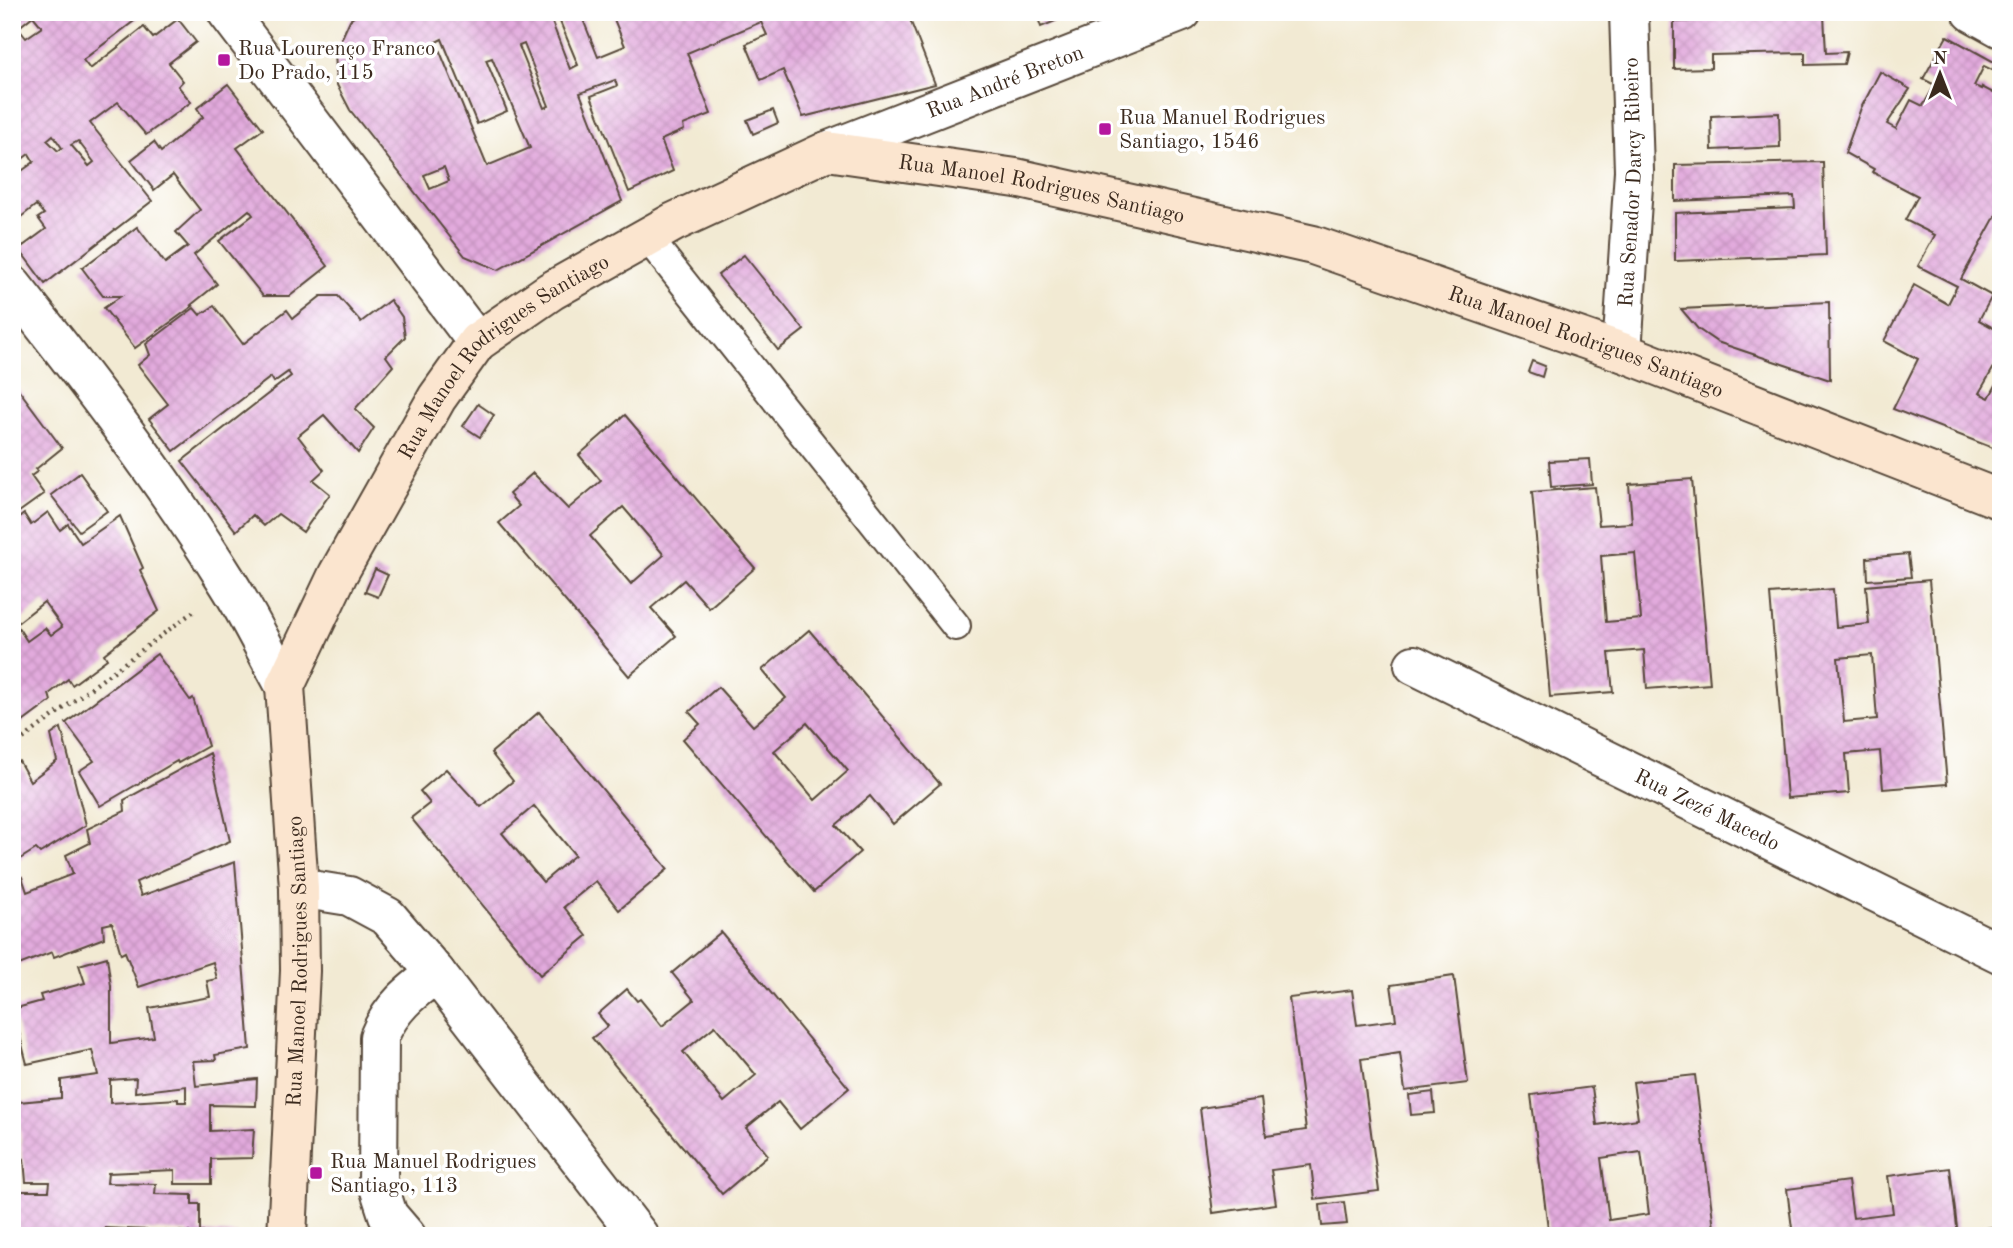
<svg xmlns="http://www.w3.org/2000/svg" width="2013" height="1248" viewBox="0 0 2013 1248" font-family="'Old Standard TT',serif">
<style>
.building{fill:url(#building-cross-hatch);fill-rule:evenodd}
.lines{fill:none;stroke-linecap:round;stroke-linejoin:round}
.lane-casing{stroke:#564739;stroke-width:32}
.street-casing{stroke:#564739;stroke-width:42}
.secondary-casing{stroke:#564739;stroke-width:42}
.path{stroke:#564739;stroke-width:4.5;stroke-dasharray:2 5;stroke-linecap:butt}
.lane{stroke:#fff;stroke-width:28}
.street{stroke:#fff;stroke-width:38}
.secondary{stroke:#fbe5cf;stroke-width:38}
.poi-dot{fill:#b5179e;stroke:#fff;stroke-width:2.5}
.labels{text-anchor:middle;stroke-width:7;stroke-linejoin:round;paint-order:stroke}
.poi-label{font-size:21px;fill:#3b2a1e;stroke:#fff;text-anchor:start}
.street-label{font-size:21px;fill:#3b2a1e;stroke:#fff}
</style>
<defs>
<pattern id="building-cross-hatch" width="8" height="8" patternUnits="userSpaceOnUse" patternTransform="scale(1.75)"><rect width="8" height="8" fill="#e2aadd"/><path d="M0 0l8 8M0 8l8-8" fill="none" stroke="#c392bd"/></pattern>
</defs>
<rect width="100%" height="100%" fill="#fff"/>
<filter id="ink" filterUnits="userSpaceOnUse"><feTurbulence type="fractalNoise" baseFrequency=".0143" numOctaves="2"/><feDisplacementMap in="SourceGraphic" scale="14" xChannelSelector="R" yChannelSelector="G"/><feConvolveMatrix kernelMatrix="1 2 1 2 8 2 1 2 1" color-interpolation-filters="sRGB"/></filter>
<filter id="wash" filterUnits="userSpaceOnUse"><feTurbulence type="fractalNoise" baseFrequency=".00686" numOctaves="4" result="noise"/><feDisplacementMap in="SourceGraphic" scale="28" xChannelSelector="R" yChannelSelector="G"/><feGaussianBlur stdDeviation="1.57" result="paint"/><feColorMatrix in="noise" values="0 0 0 0 0 0 0 0 0 0 0 0 0 0 0 0 0 1.4 0 .05"/><feComposite in="paint" operator="in"/></filter>
<g filter="url(#wash)">
<rect width="100%" height="100%" fill="#f2ead3"/>
<g id="blocks">
<g class="building">
<path d="M12,12H146L83,60L90,69L144,27L153,38L178,19L196,42L169,63L183,81L178,86L191,102L146,135L118,102L90,123L152,201L45,284L19,249L46,229L38,218L44,214L36,205L12,224V178L34,162L29,154L18,162L12,154ZM33,16L42,27L26,38L18,28ZM53,135L62,148L58,151L47,140ZM78,141L94,162L89,166L71,145Z"/>
<path d="M360,12H548L570,69L578,65L556,12H580L598,57L625,46L611,12H854L856,16L865,12H907L935,84L803,117L783,70L761,80L746,44L767,35L761,22L687,53L711,114L683,125L684,130L661,140L673,171L629,192L591,96L617,86L615,80L580,93L622,201L498,270L465,256L350,110L337,85L335,53L350,20ZM442,39L477,124L507,111L486,60L492,58L530,148L487,166L436,42ZM524,44L549,106L544,108L519,46ZM444,167L449,181L430,189L424,175Z"/>
<polygon points="1036,12 1068,12 1070,15 1041,27"/>
<polygon points="1824,15 1826,53 1847,52 1844,64 1805,65 1805,53 1711,55 1711,68 1674,69 1674,22"/>
<polygon points="1947,36 1996,63 1992,70 1984,66 1974,86 1982,89 1982,87 2001,97 2001,206 1961,279 1992,296 1979,320 2001,332 2001,355 1979,393 1989,398 2001,376 2001,435 1993,448 1893,409 1918,359 1884,341 1914,285 1948,304 1957,286 1918,266 1935,235 1905,220 1918,196 1872,172 1874,169 1845,153 1861,108 1880,72 1910,89 1887,124 1896,129 1911,100 1923,106 1935,85 1923,79"/>
<polygon points="228,84 263,129 237,148 328,266 290,296 263,296 219,241 253,215 249,210 194,255 217,284 191,305 193,306 135,348 104,308 121,296 103,296 82,268 137,227 165,263 188,246 176,232 200,210 173,175 154,190 131,160 154,142 161,152 203,117 197,108"/>
<polygon points="773,110 778,123 753,134 747,120"/>
<polygon points="1779,113 1780,147 1712,150 1711,116"/>
<polygon points="1823,162 1826,255 1675,261 1675,213 1795,208 1794,196 1675,201 1675,165"/>
<polygon points="744,255 804,330 778,350 718,275"/>
<polygon points="321,296 338,296 361,322 390,300 402,317 405,337 386,356 393,366 355,409 374,428 358,453 324,415 298,436 324,470 313,480 330,494 303,532 278,514 264,526 253,515 236,531 182,461 291,376 288,372 274,382 271,377 174,451 149,419 168,404 138,365 150,355 146,344 194,308 200,315 214,306 243,344 287,310 293,318"/>
<polygon points="1829,302 1830,380 1717,342 1698,329 1681,309"/>
<polygon points="1532,361 1545,366 1542,377 1528,372"/>
<polygon points="19,390 62,448 36,469 38,471 31,476 44,494 12,517 12,395"/>
<polygon points="478,404 494,415 480,437 463,426"/>
<path d="M625,415L755,568L709,608L684,580L651,608L676,636L629,676L499,523L519,506L509,494L533,473L568,509L601,481L579,455ZM623,507L664,555L631,584L590,536Z"/>
<polygon points="1590,459 1592,484 1551,487 1549,461"/>
<polygon points="80,473 107,511 79,531 51,495"/>
<path d="M1692,479L1710,684L1647,689L1644,650L1609,653L1613,692L1550,697L1532,492L1595,487L1599,525L1632,523L1629,484ZM1635,553L1641,619L1606,622L1601,556Z"/>
<path d="M48,512L60,530L68,524L81,543L120,516L143,568L140,570L159,611L104,654L107,659L72,685L68,679L49,694L51,701L12,730V523L24,514L31,525ZM44,602L62,627L51,635L45,628L27,641L16,624Z"/>
<polygon points="1908,554 1911,577 1868,580 1867,558"/>
<polygon points="375,569 388,575 378,597 365,592"/>
<path d="M1929,580L1947,784L1883,789L1880,751L1846,754L1849,793L1787,798L1770,594L1833,589L1836,627L1869,624L1866,586ZM1872,655L1877,719L1844,722L1838,658Z"/>
<path d="M809,630L940,784L893,824L870,796L836,825L860,852L814,892L683,739L700,724L689,712L718,687L753,726L786,698L762,670ZM807,723L848,771L815,800L774,751Z"/>
<polygon points="157,654 190,700 193,698 208,746 178,763 177,761 100,806 79,771 94,761 66,723"/>
<path d="M539,712L668,869L619,910L596,881L564,907L587,936L540,975L411,818L430,803L420,791L446,769L481,807L513,781L491,753ZM534,806L575,855L543,882L502,833Z"/>
<polygon points="61,728 86,825 40,853 36,849 12,864 12,765 19,761 30,781 57,761 51,735"/>
<path d="M210,753L230,841L136,882L141,896L235,862L250,1049L215,1055L216,1060L193,1061L196,1086L257,1079L256,1106L210,1105V1131L254,1129L252,1158L211,1159V1184H175V1170L108,1173L107,1183L156,1184L155,1194L192,1195V1204H200V1232L238,1234V1236H189V1232L105,1228V1236H12V1204H18L19,1191H49L50,1182H26L24,1159L22,1160L19,1102L61,1098V1080L98,1075L92,1050L27,1064L13,1009L42,1001L40,995L85,983L79,965L107,957L111,986V1043L154,1037L149,1008L210,997L207,981L217,979L213,962L139,987L125,952L121,954L112,923L103,925L104,938L54,957L52,952L19,965L12,946V882L22,877L27,892L73,874L66,855L90,843L87,829L125,811L124,800ZM136,1078L135,1092L186,1086V1102H178V1099L110,1103V1080Z"/>
<path d="M721,932L849,1088L800,1129L778,1102L746,1128L768,1155L722,1194L592,1038L608,1026L598,1014L627,989L637,1001L640,999L662,1026L694,1000L672,973ZM715,1026L756,1075L724,1102L683,1052Z"/>
<polygon points="1454,976 1468,1083 1405,1091 1400,1053 1361,1059 1379,1191 1315,1199 1311,1165 1271,1170 1276,1204 1213,1213 1200,1108 1261,1099 1266,1136 1306,1130 1289,998 1352,990 1357,1025 1396,1020 1391,985"/>
<path d="M1695,1075L1715,1236H1549L1531,1095L1592,1087L1597,1125L1638,1119L1633,1082ZM1641,1152L1649,1214L1609,1220L1601,1158Z"/>
<polygon points="1433,1092 1435,1113 1411,1115 1409,1095"/>
<polygon points="1950,1168 1958,1236 1793,1236 1787,1189 1848,1181 1853,1218 1893,1213 1888,1176"/>
<polygon points="1344,1202 1347,1224 1322,1226 1320,1205"/>
<polygon points="2001,1226 2001,1236 1979,1236 1978,1229"/>
</g>
</g>
</g>
<g filter="url(#ink)">
<use href="#blocks" fill-opacity="0" stroke="#564739" stroke-width="2"/>
<g class="lines">
<defs>
<polyline id="lane" points="647,237 956,626"/>
<g id="street">
<polyline points="227,12 477,342"/>
<polyline points="1972,12 2001,28"/>
<path id="s1" d="M827,151L1182,12"/>
<path d="M12,285C88,381 163,479 228,583C249,616 266,652 285,686"/>
<path id="s2" d="M1622,352L1634,171L1629,12"/>
<path id="s3" d="M1414,665L2001,954"/>
<polyline points="299,888 349,896 388,917 436,973 639,1236"/>
<path d="M406,1236L388,1215L378,1184L379,1037C391,1007 411,992 436,973"/>
</g>
<g id="secondary">
<path id="s4" d="M287,1236L300,971L299,888L285,686L338,574L437,398L477,342L551,291L674,222L827,151L1016,178L1313,245L1622,352L2001,500"/>
</g>
</defs>
<use href="#lane" class="lane-casing"/>
<use href="#street" class="street-casing"/>
<use href="#secondary" class="secondary-casing"/>
<polyline class="path" points="12,747 194,611"/>
<use href="#lane" class="lane"/>
<use href="#street" class="street"/>
<use href="#secondary" class="secondary"/>
</g>
</g>
<g class="poi-dot">
<rect x="217" y="53" width="14" height="14" rx="3.5"/>
<rect x="1098" y="122" width="14" height="14" rx="3.5"/>
<rect x="309" y="1166" width="14" height="14" rx="3.5"/>
</g>
<g class="labels">
<g class="poi-label">
<text x="238" y="55">Rua Lourenço Franco<tspan x="238" dy="24">Do Prado, 115</tspan></text>
<text x="1119" y="124">Rua Manuel Rodrigues<tspan x="1119" dy="24">Santiago, 1546</tspan></text>
<text x="330" y="1168">Rua Manuel Rodrigues<tspan x="330" dy="24">Santiago, 113</tspan></text>
</g>
<g class="street-label">
<text dy="7" stroke="none"><textPath href="#s1" startOffset="191">Rua André Breton</textPath></text>
<text dy="7" stroke="none"><textPath href="#s2" startOffset="170">Rua Senador Darcy Ribeiro</textPath></text>
<text dy="7" stroke="none"><textPath href="#s4" startOffset="1563">Rua Manoel Rodrigues Santiago</textPath></text>
<text dy="7" stroke="none"><textPath href="#s4" startOffset="2130">Rua Manoel Rodrigues Santiago</textPath></text>
<text dy="7" stroke="none"><textPath href="#s4" startOffset="954">Rua Manoel Rodrigues Santiago</textPath></text>
<text dy="7" stroke="none"><textPath href="#s3" startOffset="327">Rua Zezé Macedo</textPath></text>
<text dy="7" stroke="none"><textPath href="#s4" startOffset="275">Rua Manoel Rodrigues Santiago</textPath></text>
</g>
</g>
<rect width="2013" height="1248" fill="none" stroke="#fff" stroke-width="42"/>
<g transform="translate(1940 74)" stroke="#ffffff" stroke-width="5" paint-order="stroke">
<path d="M0-5L12 26L0 18L-12 26Z" fill="#3b2a1e"/>
<text y="-10" font-size="19" font-weight="bold" text-anchor="middle" fill="#3b2a1e">N</text>
</g>
</svg>
